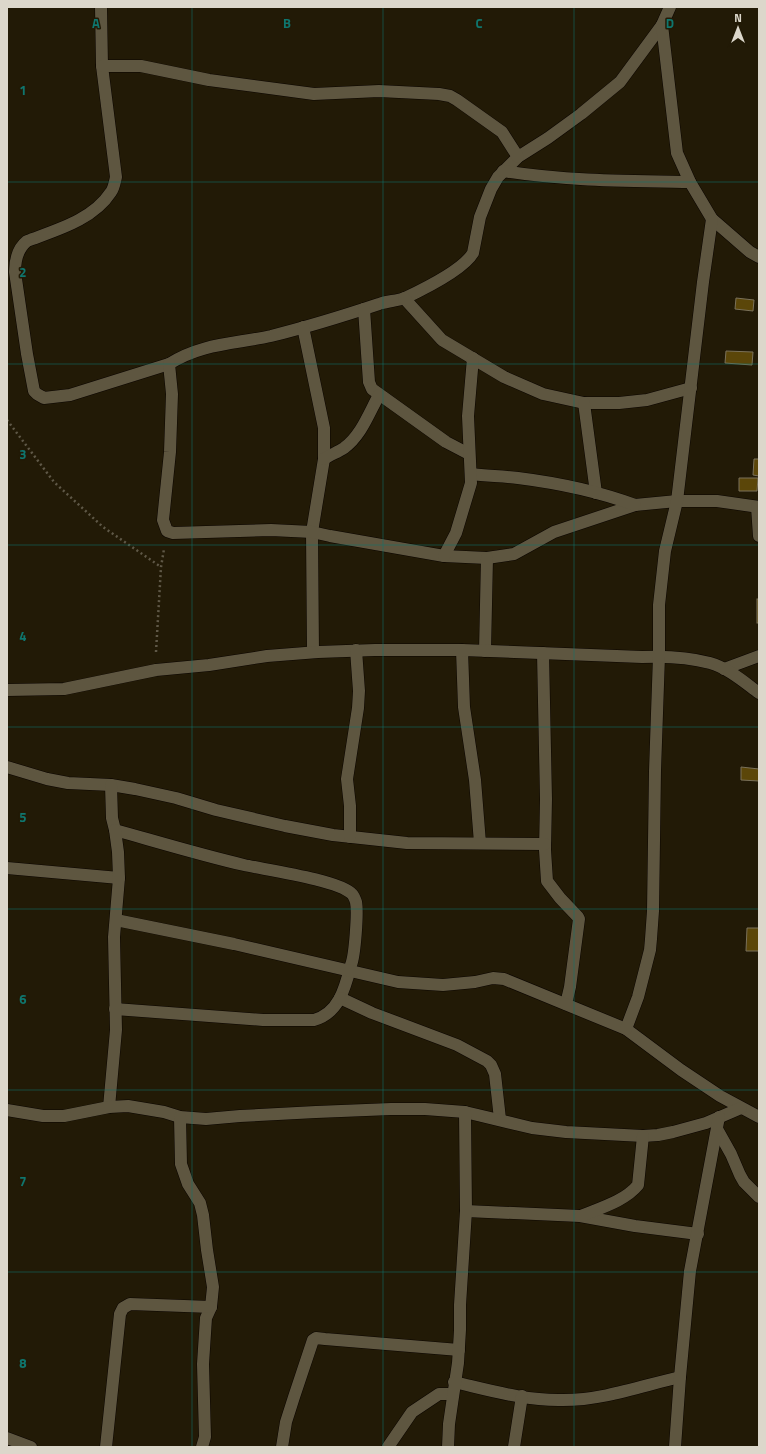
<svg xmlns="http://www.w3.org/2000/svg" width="766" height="1454" viewBox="0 0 766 1454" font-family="'Titillium Web',sans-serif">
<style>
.building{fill:#5b4609;stroke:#7a715a}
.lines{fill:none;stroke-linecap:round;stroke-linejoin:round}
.street-casing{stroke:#0b0500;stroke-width:13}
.path{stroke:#5f5847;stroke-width:2.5;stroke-dasharray:2 3;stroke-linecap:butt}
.street{stroke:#5e5640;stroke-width:12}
.grid{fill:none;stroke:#0f766e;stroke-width:1;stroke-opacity:0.55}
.grid-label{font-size:13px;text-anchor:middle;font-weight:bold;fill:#0f766e;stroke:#221a06;stroke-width:3;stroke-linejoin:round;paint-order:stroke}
</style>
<rect width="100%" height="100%" fill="#221a06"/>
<g class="building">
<polygon points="736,298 754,300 753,311 735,309"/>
<polygon points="726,351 753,352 752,365 725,363"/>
<polygon points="754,459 759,459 759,476 753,475"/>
<polygon points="739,478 758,478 757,491 739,491"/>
<rect x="757" y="599" width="2" height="24"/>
<polygon points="741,767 759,769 759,781 741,780"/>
<polygon points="747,928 759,928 759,951 746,951"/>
</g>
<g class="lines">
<defs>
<g id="street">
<path d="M101,7L102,66L116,177C115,181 114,188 111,192C93,220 56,230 27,241C17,249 15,260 15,272L27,354L34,391L37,394L44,398L70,395L169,364C202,343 235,344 271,336C307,327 343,316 379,304C387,301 397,301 405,298C424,289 463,270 473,253L480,217L491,189L498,177L518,157L548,138L581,114L620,82L662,25L670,7"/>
<polyline points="662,25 677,153 690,182 712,219 750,252 759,257"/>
<polyline points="102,66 141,66 209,80 314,94 379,91 439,94 450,96 457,100 502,132 518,157"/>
<path d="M503,171C565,181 627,181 690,182"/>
<polyline points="404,298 442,340 504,377 543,394 584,403 619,403 647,400 691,388"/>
<polyline points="364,309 369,382 372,389 446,442 469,454"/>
<polyline points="303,327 324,428 324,459 312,532 313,652"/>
<polyline points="169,364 172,394 170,452 163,520 167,531 173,533 271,530 312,532 330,536 444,556 487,558 514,554 554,532 635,505 677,501 717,501 759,507"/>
<polyline points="584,403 596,493"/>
<path d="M324,459C330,455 338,452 344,448C361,436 369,413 379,395"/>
<path d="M471,474C487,476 502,476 518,478C558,483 597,491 635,505"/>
<polyline points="757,507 759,536"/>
<polyline points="444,556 456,533 471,483 468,416 473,358"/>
<polyline points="462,650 464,707 475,780 480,843"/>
<polyline points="485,651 487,558"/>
<polyline points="543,653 546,799 545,850 547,881 560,898 578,917 579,919 570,987 566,1004"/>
<polyline points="724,669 759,656"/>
<path d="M7,690L64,689L156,670L209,665L267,656L318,652L375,650H462L642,657C664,656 688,657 710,663C728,668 744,682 759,693"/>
<polyline points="7,767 47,779 68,783 111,785 135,789 176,798 216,810 285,826 333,835 407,843 545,844"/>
<path d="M111,785L112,818L115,830C158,842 201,855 244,865C267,870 339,880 352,894C354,896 355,899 356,902C358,912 355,955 351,965C345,988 339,1013 314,1020H263L115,1009"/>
<polyline points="350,837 350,806 347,779 358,708 359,691 356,650"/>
<polyline points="7,868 119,878"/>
<polyline points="116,920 234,944 398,982 443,985 475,982 493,978 504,979 626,1029 681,1070 720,1096 759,1117"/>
<polyline points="340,998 372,1013 457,1045 487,1061 491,1065 495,1074 500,1119"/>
<polyline points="626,1029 638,997 650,950 651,939 653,911 655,771 659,656 659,605 665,551 677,501 703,282 712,219"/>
<polyline points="109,1107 116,1030 114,937 119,878 118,852 115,830"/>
<polyline points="7,1110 43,1116 64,1116 109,1107 128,1106 164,1112 180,1117 206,1119 240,1116 316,1112 391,1109 425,1109 465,1112 532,1128 566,1132 643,1136 658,1135 673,1132 706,1123 741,1108"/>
<polyline points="180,1117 181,1164 188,1184 200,1203 203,1215 207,1250 213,1287 211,1307 206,1318 203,1364 205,1437 202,1447"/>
<polyline points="717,1129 731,1154 740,1175 744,1182 759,1197"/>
<polyline points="466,1211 580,1216 635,1226 698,1234"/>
<path d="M581,1216C600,1208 625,1201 638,1185L643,1136"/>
<path d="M454,1382C489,1390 526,1401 563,1400C603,1400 641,1386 680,1377"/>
<polyline points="7,1438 31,1447"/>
<polyline points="106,1447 120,1314 123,1308 130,1304 211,1307"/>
<polyline points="282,1447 286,1422 294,1397 313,1340 316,1338 325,1339 459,1350"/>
<polyline points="388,1447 412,1412 439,1394 452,1394"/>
<polyline points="448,1447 449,1424 458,1363 460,1330 460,1305 466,1211 465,1112"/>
<polyline points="514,1447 522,1396"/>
<polyline points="675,1447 680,1377 690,1271 719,1117"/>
</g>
</defs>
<use href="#street" class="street-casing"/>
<g class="path">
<polyline points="7,420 54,482 103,527 161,567"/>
<polyline points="156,652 161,567 164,549"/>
</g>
<use href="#street" class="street"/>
</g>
<path class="grid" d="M192,7V1447M383,7V1447M574,7V1447M7,182H759M7,364H759M7,545H759M7,727H759M7,909H759M7,1090H759M7,1272H759"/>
<g class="grid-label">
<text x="96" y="28">A</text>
<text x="287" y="28">B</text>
<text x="479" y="28">C</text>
<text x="670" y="28">D</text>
<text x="23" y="95">1</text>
<text x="23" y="277">2</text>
<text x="23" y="459">3</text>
<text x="23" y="641">4</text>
<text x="23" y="822">5</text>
<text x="23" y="1004">6</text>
<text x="23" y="1186">7</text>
<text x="23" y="1368">8</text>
</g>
<rect width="766" height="1454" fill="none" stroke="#dcd7cb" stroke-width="16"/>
<g transform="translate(738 28)" stroke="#221a06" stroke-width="3" paint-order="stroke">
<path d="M0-3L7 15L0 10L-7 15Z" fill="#dcd7cb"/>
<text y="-6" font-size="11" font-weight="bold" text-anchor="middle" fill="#dcd7cb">N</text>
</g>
</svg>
